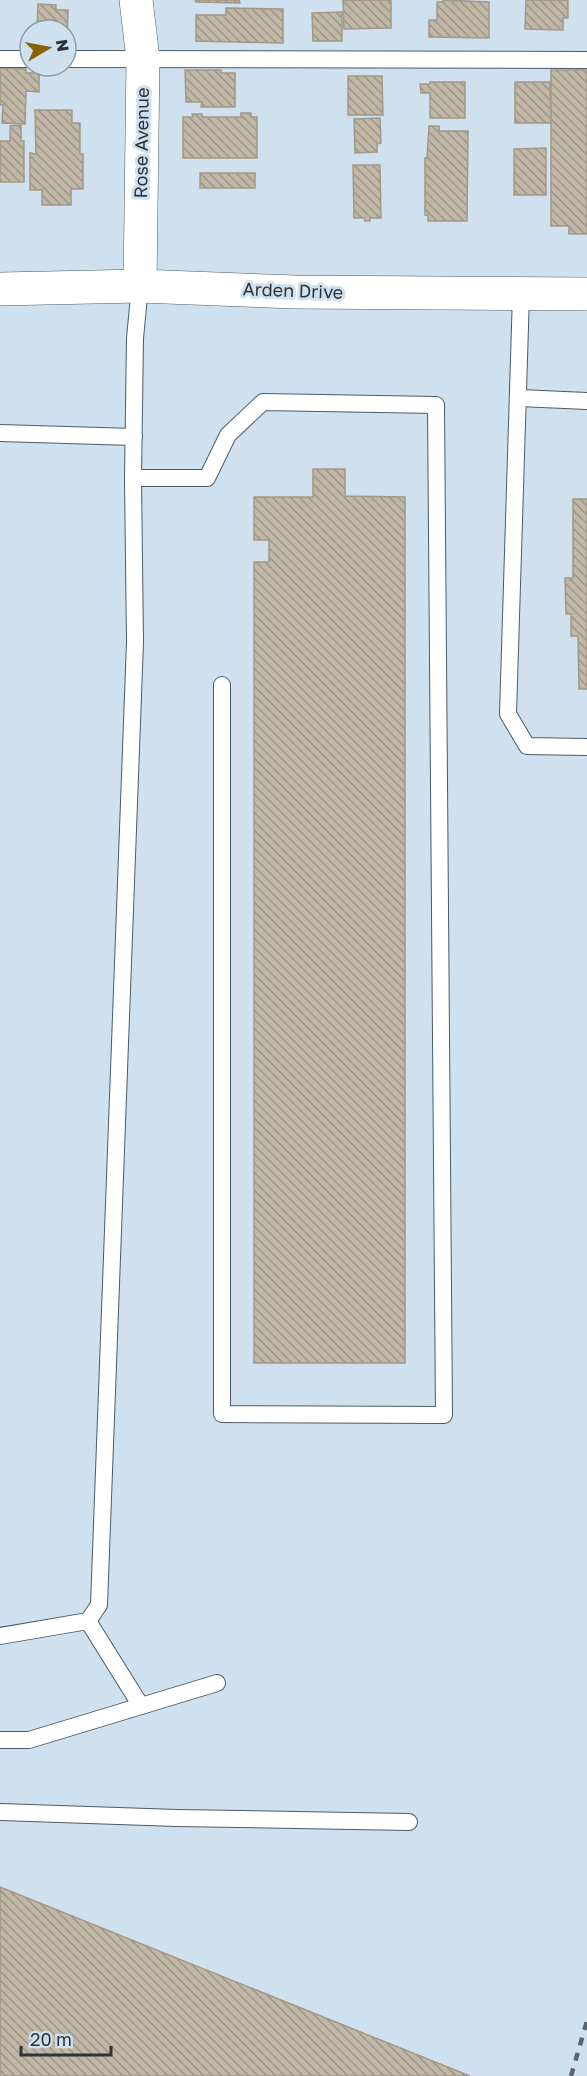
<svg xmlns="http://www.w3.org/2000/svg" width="587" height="2076" viewBox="0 0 587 2076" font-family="'Golos Text',sans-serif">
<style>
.building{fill:url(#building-back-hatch);stroke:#a29888;stroke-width:1.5}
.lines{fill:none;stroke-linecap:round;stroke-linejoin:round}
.service-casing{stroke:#4c5b67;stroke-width:18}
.minor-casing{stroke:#4c5b67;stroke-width:34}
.tertiary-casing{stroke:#4c5b67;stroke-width:34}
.service{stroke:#fff;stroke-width:16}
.minor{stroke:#fff;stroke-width:33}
.tertiary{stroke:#fff;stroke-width:33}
.rail{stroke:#5d666e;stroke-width:4.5;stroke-dasharray:8 8;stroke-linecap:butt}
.labels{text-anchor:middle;stroke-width:6;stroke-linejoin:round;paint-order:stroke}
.street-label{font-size:18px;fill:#2d3338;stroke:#cfe1ee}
</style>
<defs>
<pattern id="building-back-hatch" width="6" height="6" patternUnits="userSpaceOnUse" patternTransform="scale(1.5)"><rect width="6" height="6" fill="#c1b7a6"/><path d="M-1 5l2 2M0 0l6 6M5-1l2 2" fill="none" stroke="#9d9588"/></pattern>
</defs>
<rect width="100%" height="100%" fill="#cfe1ee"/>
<g class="building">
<polygon points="195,0 239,0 240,3 196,2"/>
<polygon points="343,0 391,0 391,28 344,29"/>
<polygon points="443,0 489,2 489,38 429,37 429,20 437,20 437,2 443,2"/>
<polygon points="526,0 568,0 568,18 563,18 563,30 525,29"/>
<polygon points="38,4 56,5 56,10 68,10 67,40 66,30 37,30"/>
<polygon points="226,8 283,9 283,43 196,41 196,15 226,15"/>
<polygon points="342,12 342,41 313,41 312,13"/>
<polygon points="0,68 26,69 26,73 39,73 39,92 26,91 25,124 2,123 3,105 0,105"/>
<polygon points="185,70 221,70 221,73 235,73 235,107 201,107 202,102 186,102"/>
<polygon points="551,70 587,70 587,234 569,234 569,226 551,226"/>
<polygon points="348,76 382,76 383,115 348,115"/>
<polygon points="430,82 465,82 465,118 430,118 430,93 421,93 420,84 430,84"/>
<polygon points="515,82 550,82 551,123 515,123"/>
<polygon points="35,110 72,110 72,123 80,123 80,154 83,154 83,189 71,189 71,205 42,205 42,190 30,190 30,153 36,154"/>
<polygon points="241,113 251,113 251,117 257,117 257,158 183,158 183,117 193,117 192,114 202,114 202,117 241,117"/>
<polygon points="380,118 381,143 377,144 377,152 355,153 354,119"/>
<polygon points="21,125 21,141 24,141 24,182 0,182 0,141 10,141 10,126"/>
<polygon points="429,126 439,126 439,131 468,131 467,221 428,221 428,215 425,215 425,158 427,158"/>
<polygon points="546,148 546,195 514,195 514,149"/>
<polygon points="353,165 380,165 381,218 370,218 370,221 365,221 364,218 354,218"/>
<rect x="200" y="173" width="55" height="15"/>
<polygon points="313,469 345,469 345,496 405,497 405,1363 254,1363 254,562 269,562 269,540 254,540 254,497 313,497"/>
<polygon points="573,499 587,499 587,689 579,689 578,636 571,636 571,614 566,614 565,578 573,578"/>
<polygon points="0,1887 470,2076 0,2076"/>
</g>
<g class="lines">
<defs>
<g id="service">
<polyline points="0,59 30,59"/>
<polyline points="66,59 587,60"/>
<polyline points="521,294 508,714 527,746 587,747"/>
<polyline points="519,398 587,401"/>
<polyline points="0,433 134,437"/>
<polyline points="133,478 207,478 228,435 263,402 436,405 444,1415 222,1414 222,685"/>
<polyline points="88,1621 141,1706"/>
<polyline points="0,1636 88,1621 99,1605 135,642 133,478 135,338 140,286"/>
<polyline points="0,1740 29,1740 217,1683"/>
<polyline points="0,1812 177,1818 409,1822"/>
</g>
<polyline id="minor" points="136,0 143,59 140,286"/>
<polyline id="tertiary" points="0,289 140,286 295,292 587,294"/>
</defs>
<use href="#service" class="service-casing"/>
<use href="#minor" class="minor-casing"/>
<use href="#tertiary" class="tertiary-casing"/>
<use href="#service" class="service"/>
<use href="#minor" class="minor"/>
<use href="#tertiary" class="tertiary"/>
<polyline class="rail" points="571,2076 587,2021"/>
</g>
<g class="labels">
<g class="street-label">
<text transform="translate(142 143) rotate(-89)" y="6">Rose Avenue</text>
<text transform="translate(293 291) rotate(2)" y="6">Arden Drive</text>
</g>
</g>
<g transform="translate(48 48) rotate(80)"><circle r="28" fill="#cfe1ee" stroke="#8e9ba5" stroke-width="1.5"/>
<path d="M0-4.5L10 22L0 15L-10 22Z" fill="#8a6100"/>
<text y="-9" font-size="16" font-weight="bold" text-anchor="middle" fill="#2d3338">N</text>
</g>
<path d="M21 2046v9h90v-9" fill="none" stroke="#2d3338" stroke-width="3"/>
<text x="30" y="2046" font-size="18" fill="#2d3338" stroke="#cfe1ee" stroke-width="4.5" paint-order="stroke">20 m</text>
</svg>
